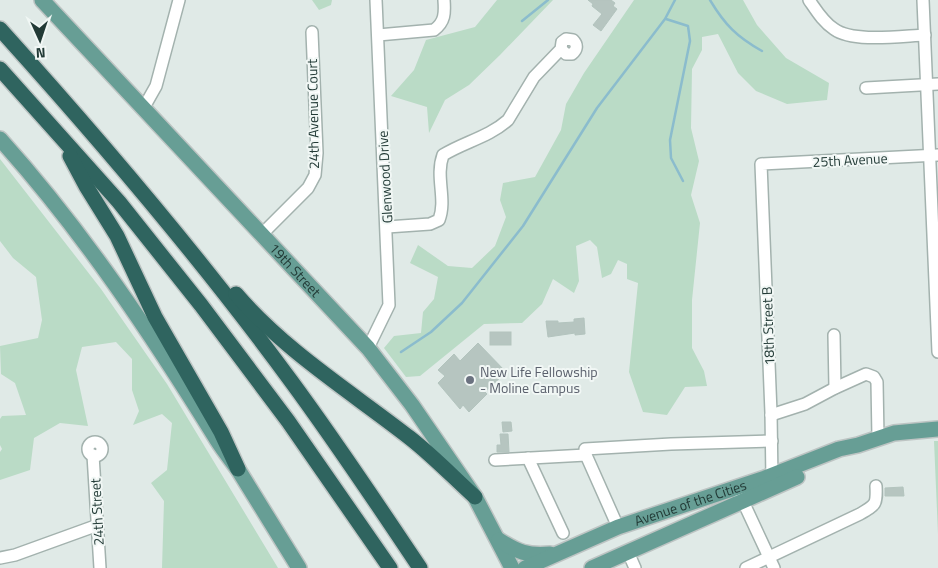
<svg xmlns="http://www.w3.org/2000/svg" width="938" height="568" viewBox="0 0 938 568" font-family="'Titillium Web',sans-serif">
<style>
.green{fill:#badbc6}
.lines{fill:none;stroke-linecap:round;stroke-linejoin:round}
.stream{stroke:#8bbccd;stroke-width:2.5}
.building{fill:#b6c5c0;stroke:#b3c4be}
.minor-casing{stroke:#a3b2ae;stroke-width:14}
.major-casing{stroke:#bdc4c3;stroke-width:18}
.highway-casing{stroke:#bdc4c3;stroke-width:18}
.minor{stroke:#fff;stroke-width:11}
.major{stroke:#679e95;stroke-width:15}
.highway{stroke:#2f645f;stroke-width:15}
.worship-dot{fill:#6b7280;stroke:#f1f7f5;stroke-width:2}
.labels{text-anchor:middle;stroke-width:4;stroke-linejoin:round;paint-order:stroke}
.street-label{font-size:14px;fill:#223a36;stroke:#f1f7f5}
.worship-label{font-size:14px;fill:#5b616d;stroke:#f1f7f5;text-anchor:start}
</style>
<rect width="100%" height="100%" fill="#e0eae7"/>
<g class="green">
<polygon points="312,0 332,0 331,5 319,10"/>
<polygon points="497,0 553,0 500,55 469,85 445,100 429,133 427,107 391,96 414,70 426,40 475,27"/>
<polygon points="634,0 743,0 757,25 786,58 829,83 827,100 787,104 756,91 738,73 718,34 702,37 702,50 692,69 691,128 699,161 691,195 700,223 692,300 692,348 704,371 707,386 685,387 667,415 643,412 629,372 638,283 627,279 627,264 618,260 611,274 602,278 597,247 590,240 576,246 579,281 574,293 553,279 542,304 522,323 484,324 420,376 406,377 384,348 394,336 421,333 423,312 434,299 438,277 410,263 418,245 448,266 472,268 495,246 506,217 500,200 503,183 535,177 561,130 566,104 584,73"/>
<polygon points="0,159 101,289 167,384 278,568 162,568 164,501 151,483 167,470 172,423 162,414 133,425 139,411 132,390 132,359 116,342 82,347 76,370 88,426 60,423 34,438 30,470 0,480 0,452 2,449 0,445 0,419 2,416 26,415 15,383 1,374 0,346 38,338 42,320 36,277 13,258 0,241"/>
<polygon points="934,441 938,441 938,534"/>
</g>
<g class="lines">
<g class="stream">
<path d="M710,0C725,25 737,37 762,51"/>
<polyline points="666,19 688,26 690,41 670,140 671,158 683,181"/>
<polyline points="522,21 548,0"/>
<polyline points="401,352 431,332 462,303 523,226 597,108 665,19 675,0"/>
</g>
</g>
<g class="building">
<polygon points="588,0 611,0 615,3 613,6 617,9 601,31 593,25 602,14 592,6 593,4"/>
<polygon points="584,318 585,334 575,335 575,333 548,337 546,321 558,321 558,323 574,322 574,319"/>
<rect x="490" y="332" width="21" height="13"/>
<polygon points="478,343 506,372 485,392 487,394 469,412 463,405 460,409 438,383 445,376 438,370 454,354 460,361"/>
<polygon points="502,422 511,422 512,431 503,432"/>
<polygon points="500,434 508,434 509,452 497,452 497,445 501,445"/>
<polygon points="903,487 904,496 885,496 885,488"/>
</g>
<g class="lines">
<defs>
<g id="minor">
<path d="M809,0C816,10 823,22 834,29C853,43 901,36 925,35"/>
<polyline points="923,0 938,352"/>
<path d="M378,35L434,30C445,22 445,13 444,0"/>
<polyline points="866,88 938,84"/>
<polyline points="143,109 156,86 179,0"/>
<path d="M387,227L430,224L439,220C447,199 435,177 443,155C464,142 489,137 508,120L534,77L561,49L566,54H572C577,50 578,45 573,40L566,39L562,42L561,49"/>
<polyline points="262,234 308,188 315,175 317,153 312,32"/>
<polyline points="834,335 835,388"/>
<polyline points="368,348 389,305 376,0"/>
<polyline points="771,415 805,404 835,388 866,374 874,377 877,382 878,438"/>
<circle cx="95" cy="449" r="7"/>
<polyline points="93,455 100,568"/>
<polyline points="528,458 563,533"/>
<polyline points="495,460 586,455"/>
<polyline points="772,481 771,413 761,164 938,155"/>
<polyline points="740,495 774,568"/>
<polyline points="618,527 586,455 585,449 671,444 772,441"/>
<polyline points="628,552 635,568"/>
<polyline points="0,558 15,555 98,525"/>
<path d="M746,568L860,514C876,505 877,504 876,486"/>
</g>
<g id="major">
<path id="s1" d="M42,0L368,348L412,405L475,497L512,568"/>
<path d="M0,139C83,231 152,335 217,440C224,451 232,461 239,471C259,503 279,536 299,568"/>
<path d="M499,540C518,552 527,556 550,554"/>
<path id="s2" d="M525,568L618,527L765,478L839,449L858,445L894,433L938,429"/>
<polyline points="592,568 797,477"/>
</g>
<g id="highway">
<path d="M0,29C102,142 201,258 291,381C336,442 378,505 420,568"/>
<polyline points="0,69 119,202 201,305 288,421 390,568"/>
<polyline points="70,156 86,186 117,236 155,317 221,432 238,469"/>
<path d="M236,294C285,351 351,392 410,438C433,456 453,477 475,497"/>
</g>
</defs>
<use href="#minor" class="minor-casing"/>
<use href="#major" class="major-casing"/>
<use href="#highway" class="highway-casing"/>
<use href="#minor" class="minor"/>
<use href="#major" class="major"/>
<use href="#highway" class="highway"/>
</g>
<circle class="worship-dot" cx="470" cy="380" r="5"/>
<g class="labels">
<g class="street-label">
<text transform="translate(313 114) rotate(-91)" y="5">24th Avenue Court</text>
<text transform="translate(850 160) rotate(-3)" y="5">25th Avenue</text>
<text transform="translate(385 177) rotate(-93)" y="5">Glenwood Drive</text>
<text dy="5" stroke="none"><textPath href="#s1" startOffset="370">19th Street</textPath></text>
<text transform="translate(768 326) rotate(-92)" y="5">18th Street B</text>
<text dy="5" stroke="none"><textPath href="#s2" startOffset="178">Avenue of the Cities</textPath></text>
<text transform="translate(97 512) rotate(-93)" y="5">24th Street</text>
</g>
<g class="worship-label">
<text x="480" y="377">New Life Fellowship<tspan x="480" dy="16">- Moline Campus</tspan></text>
</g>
</g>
<g transform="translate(40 40) rotate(177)" stroke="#f1f7f5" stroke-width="4" paint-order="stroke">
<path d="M0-4L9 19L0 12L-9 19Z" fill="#223a36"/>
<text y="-8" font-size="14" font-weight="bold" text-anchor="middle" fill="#223a36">N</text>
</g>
</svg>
